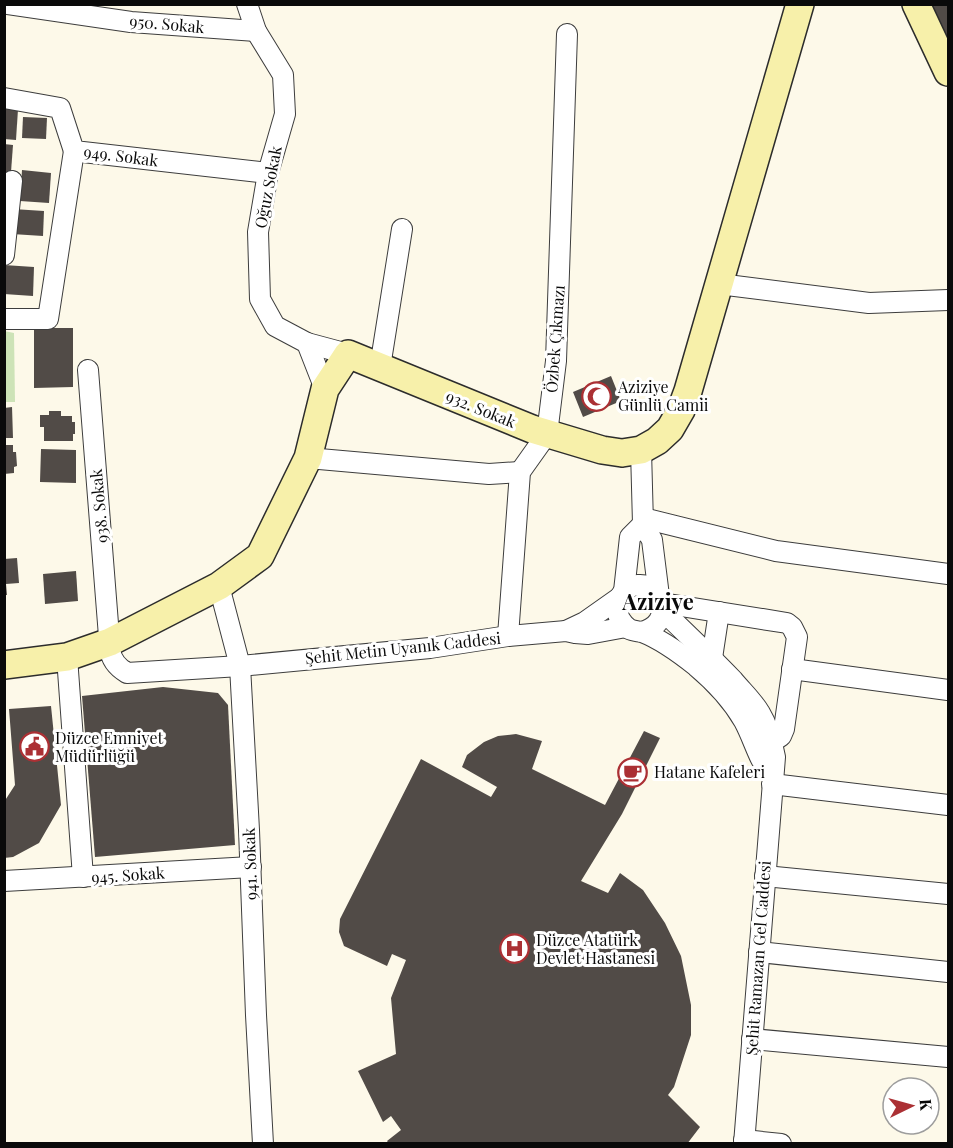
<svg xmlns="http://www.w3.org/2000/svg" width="953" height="1148" viewBox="0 0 953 1148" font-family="'Playfair Display',serif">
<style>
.green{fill:#cde3b7}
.building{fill:#514b47}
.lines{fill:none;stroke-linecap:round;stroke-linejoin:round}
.street-casing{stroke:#3d3d3d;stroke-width:22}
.secondary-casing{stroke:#2c2c2c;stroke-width:30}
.street{stroke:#fff;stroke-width:20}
.secondary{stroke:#f7f0aa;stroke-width:27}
.labels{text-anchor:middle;stroke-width:6;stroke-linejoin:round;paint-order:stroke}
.street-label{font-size:16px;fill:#0a0a0a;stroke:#fff}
.poi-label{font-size:16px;fill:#0a0a0a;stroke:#fff;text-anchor:start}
.district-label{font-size:22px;font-weight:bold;fill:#0a0a0a;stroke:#fff}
</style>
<rect width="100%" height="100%" fill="#fdf9e9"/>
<polygon class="green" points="4,331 14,333 15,402 5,402"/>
<g class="building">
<polygon points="927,4 948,4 948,50"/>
<polygon points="4,108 18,109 16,140 4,139"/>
<polygon points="23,117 47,118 46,139 22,138"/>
<polygon points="4,144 13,145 11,172 4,172"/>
<polygon points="22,170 51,173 49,203 20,201"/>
<polygon points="13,209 44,211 43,236 12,234"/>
<polygon points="4,265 34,267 33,296 4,294"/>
<polygon points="34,328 73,328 73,387 34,388"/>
<polygon points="611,376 621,401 583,417 573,392"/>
<polygon points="12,407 13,438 4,438 4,408"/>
<polygon points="49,411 61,411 61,416 72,416 72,422 75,422 75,434 73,434 73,441 44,441 44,427 40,427 40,415 49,415"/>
<polygon points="4,445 13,445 13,452 16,452 17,466 14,467 14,473 4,474"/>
<polygon points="41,449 76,450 76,483 40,482"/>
<polygon points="17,558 19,583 6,584 7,595 4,595 4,559"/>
<polygon points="76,571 78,601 45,604 43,574"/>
<polygon points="163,687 218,693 228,705 235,845 95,857 82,696"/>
<polygon points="51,706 61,805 39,843 13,857 4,858 4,802 15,785 9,709"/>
<polygon points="644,731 660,738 622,814 581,881 608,893 620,873 643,890 665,923 681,956 691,1005 691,1035 674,1087 668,1095 700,1127 687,1144 389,1144 387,1141 401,1130 391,1116 383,1122 358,1071 396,1054 391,998 406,960 392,954 387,966 344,946 339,932 340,919 421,759 491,797 497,787 462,767 467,755 484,742 498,736 516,734 542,741 532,769 605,805"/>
</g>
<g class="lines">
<defs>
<g id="street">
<polyline points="8,4 131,22 256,31"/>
<polyline points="247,4 256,31 283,75 285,114 268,173 258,232 260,299 275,326 307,343 325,389"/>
<polyline points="4,98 60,108 74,151 268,173"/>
<polyline points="4,255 12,181"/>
<polyline points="719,284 869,303 948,300"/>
<polyline points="4,319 48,319 74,151"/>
<polyline points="307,343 348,354"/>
<polyline points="380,367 402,229"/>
<path d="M88,370L110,649C111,660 117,667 127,673L240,666L430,648L508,636L566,631L575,633L588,634L626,627"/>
<polyline points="641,450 643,524 652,540 659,596"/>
<polyline points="308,458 489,474 520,472"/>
<polyline points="643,518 776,551 948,574"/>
<polyline points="219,586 240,666 249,830 256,1015 263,1144"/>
<polyline points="624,591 630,537 643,524"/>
<polyline points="662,603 787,623 792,627 797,637 784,729 781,736 772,742"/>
<path d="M663,611C687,634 710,656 733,680C742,691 753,701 760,713C768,726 772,741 775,757L744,1144"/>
<polyline points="566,631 585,622 619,598"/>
<path d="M641,632C674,625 666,583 638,585C622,586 612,605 620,619C622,623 625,626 629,629C633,631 637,631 642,632C660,639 681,654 696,666C715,682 732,700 744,721C751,734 755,747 761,759C764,764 769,769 773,773"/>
<polyline points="508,636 520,472 547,434 556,361 567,34"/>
<polyline points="67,657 83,877"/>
<polyline points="712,658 719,612"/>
<polyline points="792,669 948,690"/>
<polyline points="772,784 948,805"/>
<polyline points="765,876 948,894"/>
<polyline points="4,881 251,867"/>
<polyline points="759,952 948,972"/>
<polyline points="752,1039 948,1057"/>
<polyline points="744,1140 781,1144"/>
</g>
<g id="secondary">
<polyline points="916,4 948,72"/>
<polyline points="4,665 67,657 110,642 219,586 260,556 308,458 325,389 348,354 532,429 602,450 622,453 641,450 657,441 670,429 681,410 688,391 800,4"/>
</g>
</defs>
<use href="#street" class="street-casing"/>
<use href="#secondary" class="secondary-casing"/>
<use href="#street" class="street"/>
<use href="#secondary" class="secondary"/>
</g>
<defs>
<symbol id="mosque-ring" viewBox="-11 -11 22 22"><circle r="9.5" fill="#fff" stroke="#ab3034" stroke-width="1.5"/><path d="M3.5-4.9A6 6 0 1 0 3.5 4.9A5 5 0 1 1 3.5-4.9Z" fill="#ab3034"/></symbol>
<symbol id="civic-ring" viewBox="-11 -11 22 22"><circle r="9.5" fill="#fff" stroke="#ab3034" stroke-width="1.5"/><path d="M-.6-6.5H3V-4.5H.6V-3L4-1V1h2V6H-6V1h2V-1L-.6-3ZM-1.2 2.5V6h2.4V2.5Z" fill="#ab3034"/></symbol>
<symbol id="cafe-ring" viewBox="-11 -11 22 22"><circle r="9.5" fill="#fff" stroke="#ab3034" stroke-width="1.5"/><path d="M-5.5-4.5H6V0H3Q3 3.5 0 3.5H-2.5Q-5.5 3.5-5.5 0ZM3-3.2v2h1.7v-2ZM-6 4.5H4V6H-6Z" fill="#ab3034"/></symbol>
<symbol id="hospital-ring" viewBox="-11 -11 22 22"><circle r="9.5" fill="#fff" stroke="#ab3034" stroke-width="1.5"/><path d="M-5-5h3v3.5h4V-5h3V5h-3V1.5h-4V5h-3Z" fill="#ab3034"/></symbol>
</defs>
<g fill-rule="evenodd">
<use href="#mosque-ring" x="580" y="380" width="33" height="33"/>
<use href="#civic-ring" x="18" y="730" width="33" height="33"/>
<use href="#cafe-ring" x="616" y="756" width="33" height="33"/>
<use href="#hospital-ring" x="498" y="932" width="33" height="33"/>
</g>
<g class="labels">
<g class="street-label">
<text transform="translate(167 24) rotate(5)" y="6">950. Sokak</text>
<text transform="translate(121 156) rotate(7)" y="6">949. Sokak</text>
<text transform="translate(268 187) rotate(-79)" y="6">Oğuz Sokak</text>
<text transform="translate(555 339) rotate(-86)" y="6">Özbek Çıkmazı</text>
<text transform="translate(481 409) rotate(22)" y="6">932. Sokak</text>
<text transform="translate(99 506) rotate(-95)" y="6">938. Sokak</text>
<text transform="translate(403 648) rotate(-6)" y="6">Şehit Metin Uyanık Caddesi</text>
<text transform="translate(250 864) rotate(-92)" y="6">941. Sokak</text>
<text transform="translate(128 875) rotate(-4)" y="6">945. Sokak</text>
<text transform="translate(758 958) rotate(-86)" y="6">Şehit Ramazan Gel Caddesi</text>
</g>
<g class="poi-label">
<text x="618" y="393">Aziziye<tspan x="618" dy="18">Günlü Camii</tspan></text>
<text x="55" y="744">Düzce Emniyet<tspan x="55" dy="18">Müdürlüğü</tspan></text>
<text x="654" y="778">Hatane Kafeleri</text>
<text x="536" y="946">Düzce Atatürk<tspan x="536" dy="18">Devlet Hastanesi</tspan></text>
</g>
<g class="district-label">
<text x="658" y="610">Aziziye</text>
</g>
</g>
<rect width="953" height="1148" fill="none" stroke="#0a0a0a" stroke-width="12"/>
<g transform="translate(911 1106) rotate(85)"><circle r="28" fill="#ffffff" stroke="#9d9d9d" stroke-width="1.5"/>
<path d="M0-4.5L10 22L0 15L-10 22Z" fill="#ab3034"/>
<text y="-9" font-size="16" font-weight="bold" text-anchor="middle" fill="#0a0a0a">K</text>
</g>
</svg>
